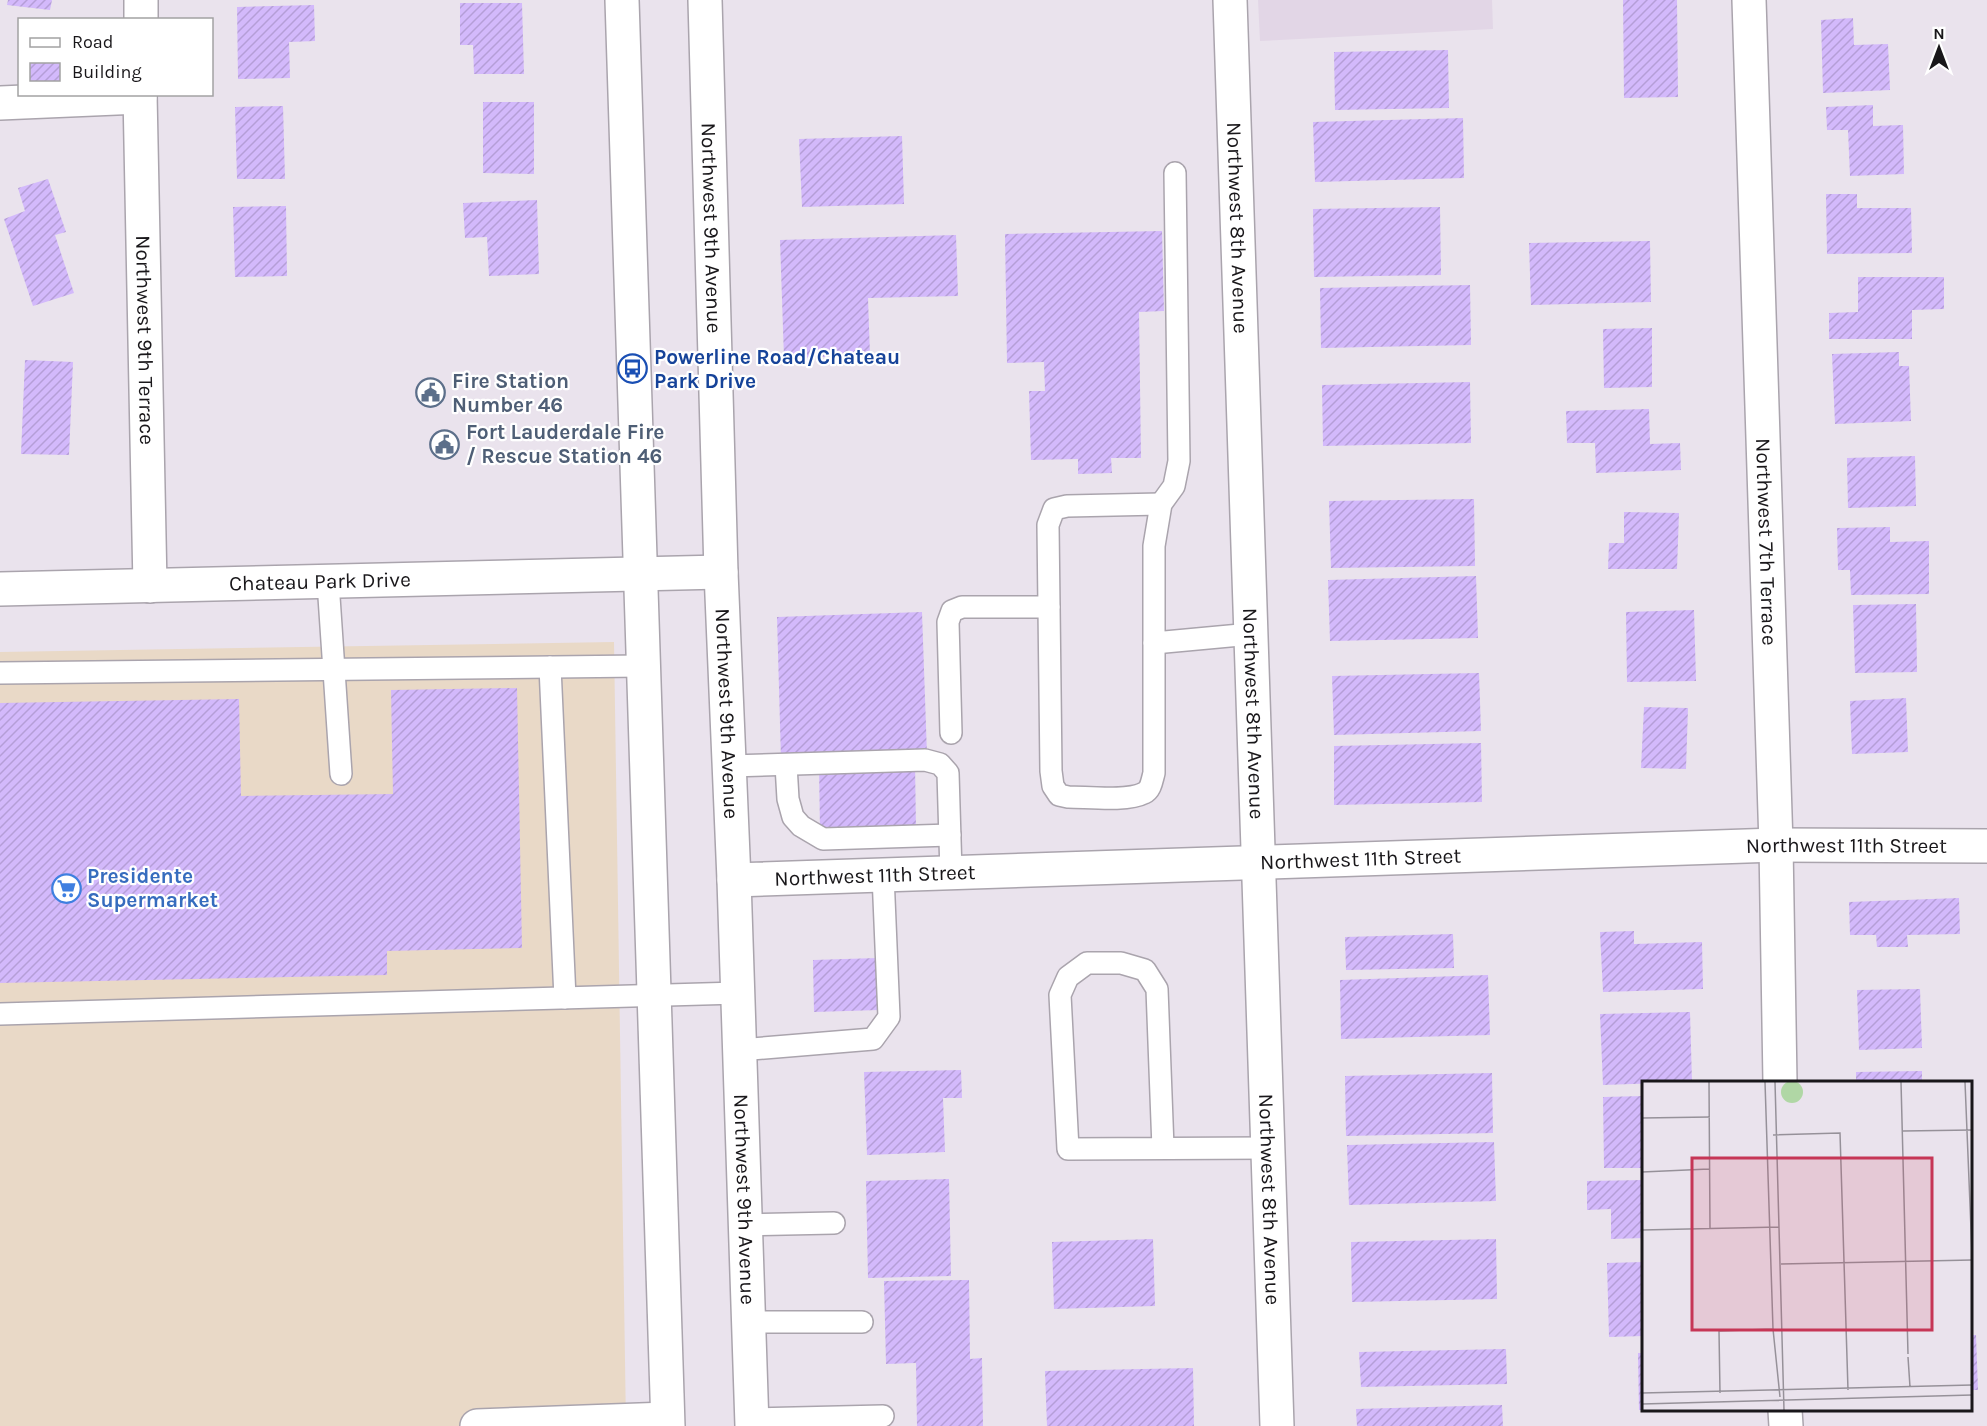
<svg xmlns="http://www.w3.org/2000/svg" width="1987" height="1426" viewBox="0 0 1987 1426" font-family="Karla,sans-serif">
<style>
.commercial{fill:#e9d9c7}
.built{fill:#e2d6e6}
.building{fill:url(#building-hatch)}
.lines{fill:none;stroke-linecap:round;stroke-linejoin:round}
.lane-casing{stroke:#aaa4ad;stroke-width:24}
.street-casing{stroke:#aaa4ad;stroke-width:36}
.secondary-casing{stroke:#aaa4ad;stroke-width:36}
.lane{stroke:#fff;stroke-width:21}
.street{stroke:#fff;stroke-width:33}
.secondary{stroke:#fff;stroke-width:33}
.labels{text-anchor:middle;stroke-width:4.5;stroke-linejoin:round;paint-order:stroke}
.street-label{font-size:21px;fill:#19171a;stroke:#fff}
.transit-label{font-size:21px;font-weight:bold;fill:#164399;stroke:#fff;text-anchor:start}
.service-label{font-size:21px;font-weight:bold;fill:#4e5e75;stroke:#fff;text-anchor:start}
.shop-label{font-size:21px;font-weight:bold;fill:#366cbe;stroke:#fff;text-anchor:start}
.inset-road{fill:none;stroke:#969199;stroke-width:1.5}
.view{fill:#c63656;fill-opacity:0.15;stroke:#c63656;stroke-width:3}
.inset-edge{fill:none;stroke:#19171a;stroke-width:3}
</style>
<defs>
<pattern id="building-hatch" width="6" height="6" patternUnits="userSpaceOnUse" patternTransform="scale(1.5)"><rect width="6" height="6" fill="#d3b9fb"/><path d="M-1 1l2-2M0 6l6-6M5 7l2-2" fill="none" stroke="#b59ed7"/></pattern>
</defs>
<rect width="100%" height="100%" fill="#eae3ed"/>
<polygon class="commercial" points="614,642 626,1426 0,1426 0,652"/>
<polygon class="built" points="1258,0 1492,0 1493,29 1260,41"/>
<g class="building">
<polygon points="8,0 52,0 50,10 7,5"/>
<polygon points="1623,0 1677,0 1678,97 1624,98"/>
<polygon points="460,3 522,3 524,74 474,74 473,45 460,45"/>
<polygon points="314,5 315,41 289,42 290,78 238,79 237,7"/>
<polygon points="1853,18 1854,45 1888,44 1890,90 1823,93 1821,20"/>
<polygon points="1448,50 1449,108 1335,110 1334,52"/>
<polygon points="483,102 534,102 534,174 483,173"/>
<polygon points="1873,105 1873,126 1903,125 1904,174 1850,176 1848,130 1827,130 1826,107"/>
<polygon points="283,106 285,179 237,179 235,107"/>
<polygon points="1463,118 1464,178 1315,182 1313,122"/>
<polygon points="902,136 904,204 802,207 799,139"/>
<polygon points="48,179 66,232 55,235 74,293 33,306 4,219 25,211 18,188"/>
<polygon points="1826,194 1857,194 1857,208 1911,208 1912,253 1827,254"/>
<polygon points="537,200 539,274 489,276 487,237 465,238 463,203"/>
<polygon points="286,206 287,276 235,277 233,207"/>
<polygon points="1440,207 1441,275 1314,277 1313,209"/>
<polygon points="1162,231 1164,311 1139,312 1141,458 1111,458 1112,473 1078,474 1078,459 1031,460 1029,391 1045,391 1044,362 1007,363 1005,234"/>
<polygon points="956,235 958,296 868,298 870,356 784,358 780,240"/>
<polygon points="1650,241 1651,302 1531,305 1529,243"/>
<polygon points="1858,277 1944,277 1944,309 1912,310 1912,339 1829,339 1829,313 1858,312"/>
<polygon points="1470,285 1471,345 1321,348 1320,288"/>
<polygon points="1652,328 1652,387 1604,388 1603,329"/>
<polygon points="1899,352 1899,366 1909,366 1911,421 1835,424 1832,354"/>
<polygon points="25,360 73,362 69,455 21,454"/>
<polygon points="1470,382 1471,443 1323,446 1322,385"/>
<polygon points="1649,409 1650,444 1680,443 1681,470 1596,473 1595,443 1567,443 1566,411"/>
<polygon points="1915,456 1916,506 1848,508 1847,458"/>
<polygon points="1474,499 1475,566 1331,568 1329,501"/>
<polygon points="1624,512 1679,513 1677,569 1608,569 1609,543 1624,543"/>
<polygon points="1890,527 1890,542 1929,541 1929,594 1851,595 1850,570 1838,570 1837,528"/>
<polygon points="1476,576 1478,638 1330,641 1328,580"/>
<polygon points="1916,604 1917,672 1855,673 1853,605"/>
<polygon points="1694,610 1696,681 1627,682 1626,612"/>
<polygon points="922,612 927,755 781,760 777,617"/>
<polygon points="1479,673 1481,731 1334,735 1332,676"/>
<polygon points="517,688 522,948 387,951 387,975 0,983 0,703 239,699 241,796 393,794 391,690"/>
<polygon points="1906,698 1908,752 1852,754 1850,701"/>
<polygon points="1644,707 1688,708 1686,769 1641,768"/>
<polygon points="1481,743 1482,802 1334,805 1334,746"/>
<polygon points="915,763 916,831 820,832 819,765"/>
<polygon points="1959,898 1960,934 1907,935 1908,947 1877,947 1876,935 1850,935 1849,902"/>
<polygon points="1634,931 1634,944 1702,942 1703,989 1603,992 1600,932"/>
<polygon points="1453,934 1454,968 1346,970 1345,937"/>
<polygon points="877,958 879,1010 814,1012 813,960"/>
<polygon points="1488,975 1490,1035 1341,1039 1340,980"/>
<polygon points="1920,989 1922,1048 1859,1050 1857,990"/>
<polygon points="1690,1012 1692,1082 1603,1085 1600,1014"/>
<polygon points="961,1070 962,1098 943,1098 945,1152 867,1155 864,1072"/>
<polygon points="1922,1071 1922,1082 1856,1082 1856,1072"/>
<polygon points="1492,1073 1493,1133 1346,1136 1345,1076"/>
<polygon points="1644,1096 1644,1168 1604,1168 1603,1097"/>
<polygon points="1494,1142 1496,1201 1349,1205 1347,1145"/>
<polygon points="949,1179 951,1276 868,1278 866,1181"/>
<polygon points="1644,1180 1644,1238 1611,1239 1611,1209 1587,1210 1587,1181"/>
<polygon points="1153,1239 1155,1306 1054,1309 1052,1242"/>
<polygon points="1496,1239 1497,1299 1352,1302 1351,1242"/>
<polygon points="1644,1262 1644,1336 1609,1337 1607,1263"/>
<polygon points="969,1280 970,1359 982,1358 983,1426 917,1426 916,1363 886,1364 884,1281"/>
<polygon points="1970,1335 1976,1335 1978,1390 1970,1390"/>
<polygon points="1506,1349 1507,1384 1361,1387 1359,1352"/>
<polygon points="1638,1353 1644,1353 1644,1410 1639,1410"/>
<polygon points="1193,1368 1194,1426 1047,1426 1045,1371"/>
<polygon points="1502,1405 1503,1426 1357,1426 1356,1409"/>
</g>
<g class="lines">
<defs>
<g id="lane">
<polyline points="1175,173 1179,461 1174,486 1161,504 1154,546 1154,643 1251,634"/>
<polyline points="328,582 341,774"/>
<path d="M1154,643V773C1152,780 1151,790 1144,793C1127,802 1087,797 1068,797L1059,795L1053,786L1051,771L1048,525L1054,509L1067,506L1161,504"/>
<polyline points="550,667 565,998"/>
<polyline points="0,673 642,666"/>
<polyline points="951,733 948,622 952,611 962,607 1049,607"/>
<polyline points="786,765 788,799 793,817 801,826 823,839 950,835"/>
<polyline points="730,766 925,760 940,764 948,773 951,873"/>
<polyline points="0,1014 738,993"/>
<polyline points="739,1050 873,1039 889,1017 883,875"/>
<polyline points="1163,1148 1157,989 1145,970 1121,963 1087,963 1068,977 1060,995 1068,1149 1268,1148"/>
<polyline points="745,1225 834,1223"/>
<polyline points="748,1322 862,1322"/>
<polyline points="751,1419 883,1416"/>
</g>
<g id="street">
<path id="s1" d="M1230,0L1277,1426"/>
<path id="s2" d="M1749,0L1776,845L1780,1082"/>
<polyline points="141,20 141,0"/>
<path id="s3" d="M140,94L150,586"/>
<polyline points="0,103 140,97"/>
<path id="s4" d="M0,589L721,572"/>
<path id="s5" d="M734,880L1776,845L1987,846"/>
<polyline points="1785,1410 1786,1426"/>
<polyline points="477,1426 667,1419"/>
</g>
<g id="secondary">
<polyline points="622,0 668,1426"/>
<path id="s6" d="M705,0L721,572L734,880L752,1426"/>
</g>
</defs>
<use href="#lane" class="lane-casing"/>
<use href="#street" class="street-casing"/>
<use href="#secondary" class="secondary-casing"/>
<use href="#lane" class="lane"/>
<use href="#street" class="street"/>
<use href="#secondary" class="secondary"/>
</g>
<defs>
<symbol id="bus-ring" viewBox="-11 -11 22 22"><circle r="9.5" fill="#fff" stroke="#1a4fb4" stroke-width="1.5"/><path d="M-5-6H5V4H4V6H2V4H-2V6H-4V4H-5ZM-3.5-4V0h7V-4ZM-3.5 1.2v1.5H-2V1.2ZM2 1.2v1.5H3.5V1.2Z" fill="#1a4fb4"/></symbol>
<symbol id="civic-ring" viewBox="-11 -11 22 22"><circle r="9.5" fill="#fff" stroke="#5c6f8a" stroke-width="1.5"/><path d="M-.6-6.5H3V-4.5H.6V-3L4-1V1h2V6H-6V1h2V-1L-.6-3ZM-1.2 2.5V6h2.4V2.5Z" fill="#5c6f8a"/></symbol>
<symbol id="supermarket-ring" viewBox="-11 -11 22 22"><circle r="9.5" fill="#fff" stroke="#3f7fe0" stroke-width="1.5"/><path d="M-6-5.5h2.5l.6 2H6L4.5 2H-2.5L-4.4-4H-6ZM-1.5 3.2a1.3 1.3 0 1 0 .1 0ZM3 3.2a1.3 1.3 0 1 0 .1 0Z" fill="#3f7fe0"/></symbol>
</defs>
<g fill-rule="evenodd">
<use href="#bus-ring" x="616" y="352" width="33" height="33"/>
<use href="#civic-ring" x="414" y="376" width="33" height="33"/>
<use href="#civic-ring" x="428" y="428" width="33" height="33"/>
<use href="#supermarket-ring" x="50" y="872" width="33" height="33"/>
</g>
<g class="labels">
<g class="street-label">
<text dy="7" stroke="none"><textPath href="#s6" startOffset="228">Northwest 9th Avenue</textPath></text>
<text dy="7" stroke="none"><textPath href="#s1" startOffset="228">Northwest 8th Avenue</textPath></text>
<text dy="7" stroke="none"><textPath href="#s3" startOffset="246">Northwest 9th Terrace</textPath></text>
<text dy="7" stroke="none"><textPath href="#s2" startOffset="542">Northwest 7th Terrace</textPath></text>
<text dy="7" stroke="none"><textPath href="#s4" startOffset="320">Chateau Park Drive</textPath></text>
<text dy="7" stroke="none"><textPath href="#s6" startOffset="714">Northwest 9th Avenue</textPath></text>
<text dy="7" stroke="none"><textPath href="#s1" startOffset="714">Northwest 8th Avenue</textPath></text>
<text dy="7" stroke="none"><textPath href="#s5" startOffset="1113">Northwest 11th Street</textPath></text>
<text dy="7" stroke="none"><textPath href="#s5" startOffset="627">Northwest 11th Street</textPath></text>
<text dy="7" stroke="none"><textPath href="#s5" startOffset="141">Northwest 11th Street</textPath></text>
<text dy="7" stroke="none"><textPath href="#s6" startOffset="1200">Northwest 9th Avenue</textPath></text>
<text dy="7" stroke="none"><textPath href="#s1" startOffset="1200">Northwest 8th Avenue</textPath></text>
</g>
<g class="transit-label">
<text x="654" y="364">Powerline Road/Chateau<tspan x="654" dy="24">Park Drive</tspan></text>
</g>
<g class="service-label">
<text x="452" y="388">Fire Station<tspan x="452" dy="24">Number 46</tspan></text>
<text x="466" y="439">Fort Lauderdale Fire<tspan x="466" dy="24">/ Rescue Station 46</tspan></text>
</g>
<g class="shop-label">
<text x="87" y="883">Presidente<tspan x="87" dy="24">Supermarket</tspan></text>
</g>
</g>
<g transform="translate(1642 1081)">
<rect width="330" height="330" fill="#eae3ed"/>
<path d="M139 11a11 11 0 1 1 22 0a11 11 0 1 1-22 0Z" fill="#b0d7a5"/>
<path class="inset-road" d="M67,1L68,148M123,1L131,248L138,316M133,1L142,329M259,1L266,273M323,1L330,173M0,37L68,36M261,50L330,49M131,54L198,52L206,309M0,91L67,88M0,149L137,146M139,183L330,179M266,276L268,306M0,312L330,304M78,312L77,250L131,248M0,323L330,314"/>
<path class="view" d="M50,77H290V249H50Z"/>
<rect width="330" height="330" class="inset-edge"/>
</g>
<rect x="18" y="18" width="195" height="78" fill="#ffffff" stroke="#a3a2a3" stroke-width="1.5"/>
<rect x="30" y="38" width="30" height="9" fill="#ffffff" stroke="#a3a2a3" stroke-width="1.5"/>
<text x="72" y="48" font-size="18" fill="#19171a">Road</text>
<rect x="30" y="63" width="30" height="18" fill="url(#building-hatch)" stroke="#a3a2a3" stroke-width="1.5"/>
<text x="72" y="78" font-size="18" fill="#19171a">Building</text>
<g transform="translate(1939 48)" stroke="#ffffff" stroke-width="4.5" paint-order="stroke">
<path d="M0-4.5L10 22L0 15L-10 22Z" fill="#19171a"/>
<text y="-9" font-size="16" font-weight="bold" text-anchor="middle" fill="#19171a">N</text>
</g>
</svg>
